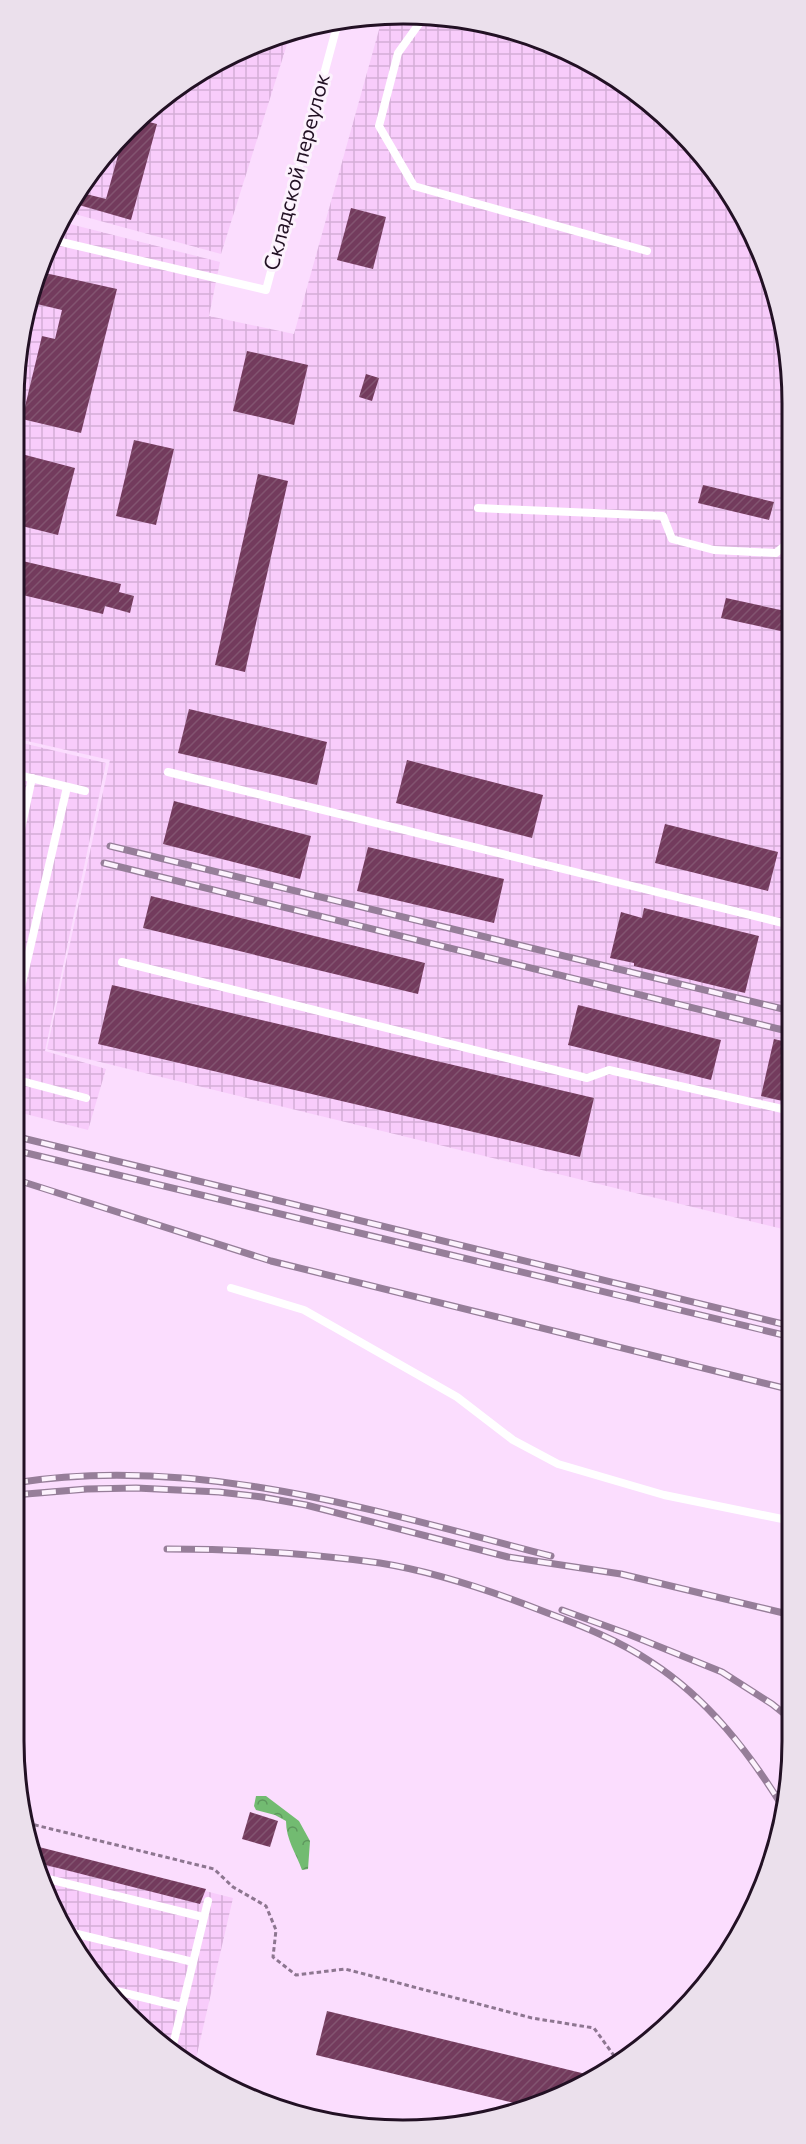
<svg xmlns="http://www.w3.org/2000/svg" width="806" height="2144" viewBox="0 0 806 2144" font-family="Commissioner,sans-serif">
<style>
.industrial{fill:url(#industrial-grid)}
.forest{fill:url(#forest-crowns)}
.building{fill:url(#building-hatch)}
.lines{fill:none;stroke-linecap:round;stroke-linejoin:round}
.path{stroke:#8d7690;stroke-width:3;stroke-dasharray:4.5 3;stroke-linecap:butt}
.service{stroke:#fff;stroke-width:8}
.rail-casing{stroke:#967e99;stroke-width:7}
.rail{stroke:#fcf2fd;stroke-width:4.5;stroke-dasharray:14;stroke-linecap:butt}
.labels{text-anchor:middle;stroke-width:6;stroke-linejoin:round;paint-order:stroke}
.street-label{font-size:21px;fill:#221124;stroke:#fcf2fd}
.rim{fill:none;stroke:#221124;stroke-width:3}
</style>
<defs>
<pattern id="industrial-grid" width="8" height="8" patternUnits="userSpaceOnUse" patternTransform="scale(1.5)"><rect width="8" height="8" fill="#f8ccfb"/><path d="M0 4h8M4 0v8" fill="none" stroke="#d4aed7"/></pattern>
<pattern id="forest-crowns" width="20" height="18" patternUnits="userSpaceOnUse" patternTransform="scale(1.5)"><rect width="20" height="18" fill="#72bb71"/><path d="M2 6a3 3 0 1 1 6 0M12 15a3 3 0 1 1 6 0" fill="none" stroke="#5d975d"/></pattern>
<pattern id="building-hatch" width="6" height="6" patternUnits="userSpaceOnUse" patternTransform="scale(1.5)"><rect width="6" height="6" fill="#733b5d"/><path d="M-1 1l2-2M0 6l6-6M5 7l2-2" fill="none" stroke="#825470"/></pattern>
</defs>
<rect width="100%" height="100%" fill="#fbddfe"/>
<g class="industrial">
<polygon points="382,19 504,27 619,79 696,146 763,254 789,352 791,1231 47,1049 110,760 14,738 14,403 27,302 66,223 220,262 209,316 294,334"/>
<polygon points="289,38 221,254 71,213 94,166 209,66"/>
<polygon points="14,741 106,763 45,1051 106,1069 88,1130 14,1111"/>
<polygon points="31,1847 233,1898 194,2067 110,1998 34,1867"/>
</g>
<path class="forest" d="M256,1796H266L299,1821L310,1841L308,1869L302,1870C296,1853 286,1840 286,1821L275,1815L256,1810L254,1806Z"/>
<g class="building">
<polygon points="145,121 157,124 131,220 79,205 82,193 106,199 122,141"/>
<polygon points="351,208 386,217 373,269 337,260"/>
<polygon points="45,273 117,289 81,433 22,419 42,336 55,339 62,310 37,304"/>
<polygon points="247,351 308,365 294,425 233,411"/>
<polygon points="366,374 379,378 372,401 359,397"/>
<polygon points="134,440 174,449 156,525 116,516"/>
<polygon points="14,452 75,468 58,535 14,524"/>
<polygon points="258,474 288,481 245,672 215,665"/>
<polygon points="703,485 774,502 769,520 698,503"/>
<polygon points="14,559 121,584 119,592 134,596 130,613 105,606 103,614 14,593"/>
<polygon points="726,598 790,612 790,633 721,618"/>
<polygon points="189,709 327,742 317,785 178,753"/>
<polygon points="407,760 543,795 532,838 396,803"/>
<polygon points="174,801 311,836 300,879 163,844"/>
<polygon points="665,824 778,852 768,891 655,863"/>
<polygon points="368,847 504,879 494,923 357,891"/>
<polygon points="151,896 425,963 418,994 143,928"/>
<polygon points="644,908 759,936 745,993 634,966 634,963 610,958 621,912 642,918"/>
<polygon points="112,985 594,1098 580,1157 98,1044"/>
<polygon points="578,1005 721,1040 711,1080 568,1045"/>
<polygon points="774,1039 791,1043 791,1103 761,1096"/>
<polygon points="250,1812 278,1821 270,1847 242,1839"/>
<polygon points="31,1845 206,1889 200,1904 34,1862"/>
<polygon points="327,2011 594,2076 522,2105 316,2055"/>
</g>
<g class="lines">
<polyline class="path" points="27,1823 214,1869 233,1887 266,1906 276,1930 273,1957 296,1975 345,1969 532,2018 594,2028 620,2064"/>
<g class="service">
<polyline points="421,21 398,53 379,126 414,186 647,251"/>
<polyline points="57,241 266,290 338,22"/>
<polyline points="478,508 663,516 672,539 714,550 776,553 790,541"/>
<polyline points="168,772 791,925"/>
<polyline points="14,774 85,791"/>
<polyline points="14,862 32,778"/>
<polyline points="122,962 587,1078 609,1070 791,1111"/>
<polyline points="14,1018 67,787"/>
<polyline points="14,1079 86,1098"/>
<polyline points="231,1288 304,1310 457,1397 513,1440 558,1464 664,1495 792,1521"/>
<polyline points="40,1877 203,1917"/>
<polyline points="73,1933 193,1962"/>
<polyline points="104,1988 182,2007"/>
<polyline points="172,2049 208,1901"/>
</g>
<defs>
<g id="rail">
<polyline points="110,846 791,1011"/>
<polyline points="104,863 791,1032"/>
<polyline points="14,1136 791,1326"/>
<polyline points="14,1150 792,1337"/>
<polyline points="14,1179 271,1261 792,1390"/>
<path d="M14,1483C197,1454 376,1511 551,1556"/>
<polyline points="14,1495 87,1489 136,1488 219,1492 262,1497 306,1505 508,1557 621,1574 792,1615"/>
<path d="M167,1549C238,1549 309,1553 380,1563C436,1572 492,1591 545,1612C582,1626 618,1640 651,1662C708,1699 749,1752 784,1809"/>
<polyline points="562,1610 628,1634 722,1672 772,1704 792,1720"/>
</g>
</defs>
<use href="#rail" class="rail-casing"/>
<use href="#rail" class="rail"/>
</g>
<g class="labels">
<g class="street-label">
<text transform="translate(297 172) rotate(-75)" y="7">Складской переулок</text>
</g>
</g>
<path d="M0 0H806V2144H0ZM403 24H403A379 379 0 0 1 782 403V1741A379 379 0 0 1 403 2120H403A379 379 0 0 1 24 1741V403A379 379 0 0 1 403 24Z" fill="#ebe0ec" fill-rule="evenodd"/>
<path class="rim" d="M403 24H403A379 379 0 0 1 782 403V1741A379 379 0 0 1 403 2120H403A379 379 0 0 1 24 1741V403A379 379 0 0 1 403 24Z"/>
</svg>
